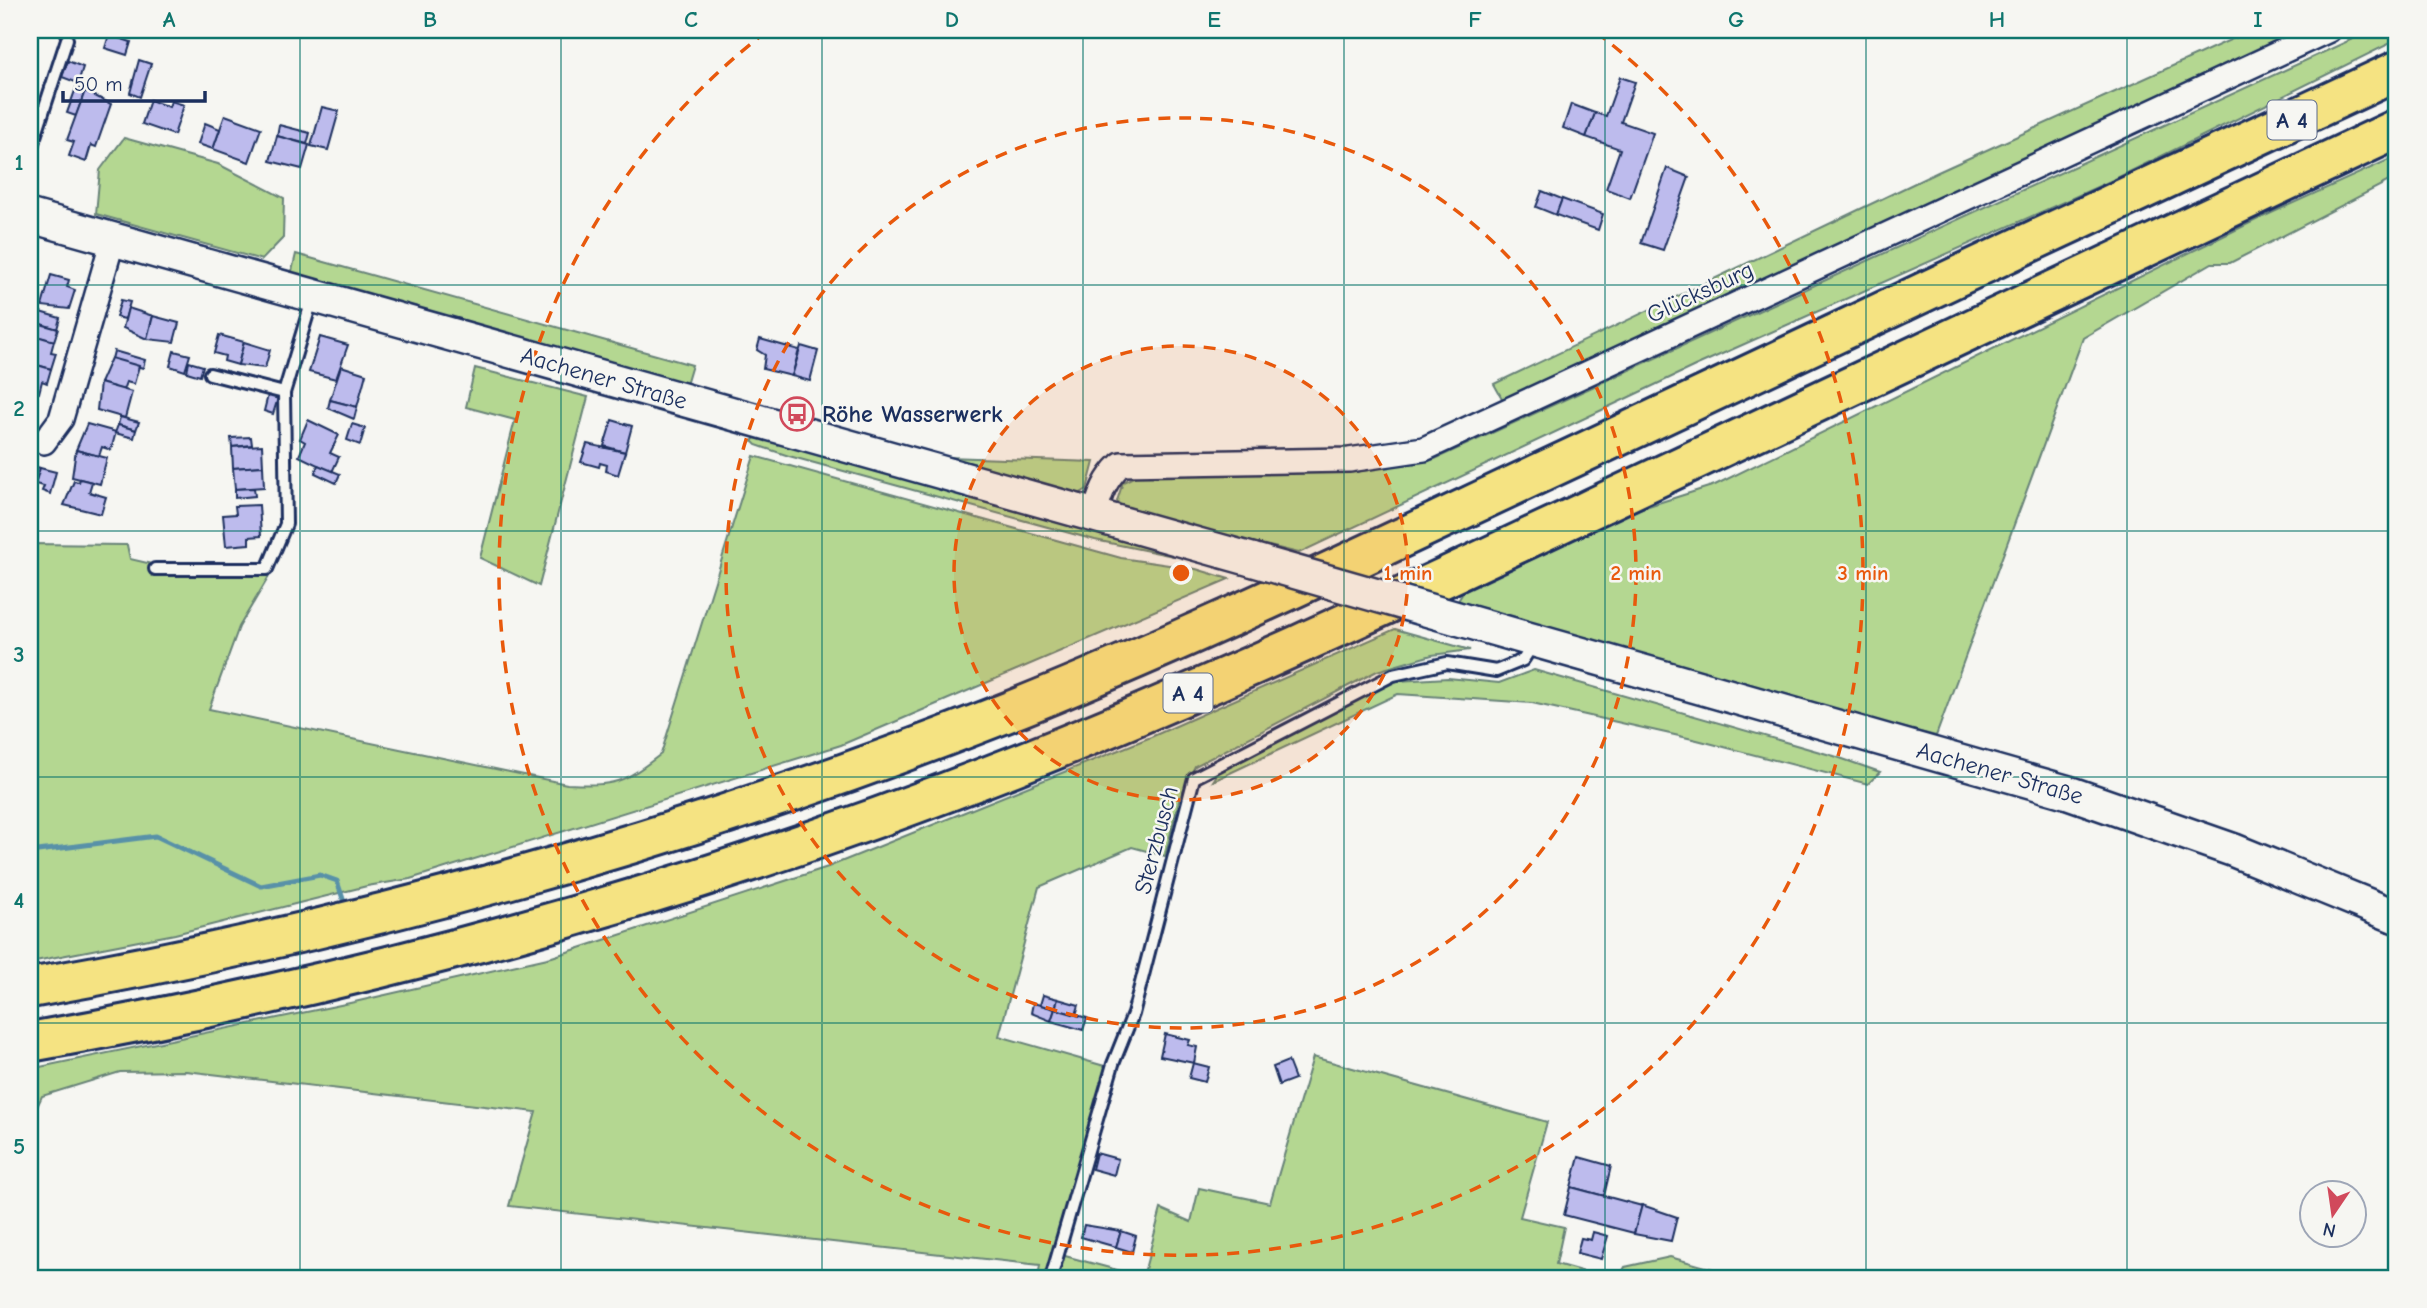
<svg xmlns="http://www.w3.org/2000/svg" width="2427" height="1308" viewBox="0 0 2427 1308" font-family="'Comic Neue',sans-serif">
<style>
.green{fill:#b4d791;stroke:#688378;stroke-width:2}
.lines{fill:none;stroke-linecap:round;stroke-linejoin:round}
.stream{stroke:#5991a8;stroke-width:5}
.building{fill:#bdbbed;stroke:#1b2f5e;stroke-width:2}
.lane-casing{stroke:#1b2f5e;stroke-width:16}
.street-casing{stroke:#1b2f5e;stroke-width:28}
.secondary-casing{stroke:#1b2f5e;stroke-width:37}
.highway-casing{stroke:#1b2f5e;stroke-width:44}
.lane{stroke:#f6f6f2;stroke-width:10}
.street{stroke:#f6f6f2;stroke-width:23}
.secondary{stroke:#f6f6f2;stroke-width:32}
.highway{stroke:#f5e382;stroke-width:38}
.secondary-bridge-casing{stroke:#1b2f5e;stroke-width:37;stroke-linecap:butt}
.secondary-bridge{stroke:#f6f6f2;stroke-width:32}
.grid{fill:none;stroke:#0f766e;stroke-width:2;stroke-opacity:0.55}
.ring{fill:none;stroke:#e8590c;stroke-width:3.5;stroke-dasharray:12 9}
.labels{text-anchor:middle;stroke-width:5;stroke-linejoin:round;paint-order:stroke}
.shield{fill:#f6f6f2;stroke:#5d6b8a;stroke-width:2}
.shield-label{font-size:23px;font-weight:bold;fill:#1b2f5e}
.street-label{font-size:24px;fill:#1b2f5e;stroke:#f6f6f2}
.poi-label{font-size:24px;font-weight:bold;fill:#1b2f5e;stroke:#f6f6f2;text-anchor:start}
.centre{fill:#e8590c;stroke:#f6f6f2;stroke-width:3.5}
.ring-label{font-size:21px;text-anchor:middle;font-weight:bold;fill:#e8590c;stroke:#f6f6f2;stroke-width:5;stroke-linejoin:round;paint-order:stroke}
.neatline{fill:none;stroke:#0f766e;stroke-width:2.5}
.grid-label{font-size:23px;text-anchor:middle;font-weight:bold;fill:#0f766e}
</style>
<rect width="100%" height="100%" fill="#f6f6f2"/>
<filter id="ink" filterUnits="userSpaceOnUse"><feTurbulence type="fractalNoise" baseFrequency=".0143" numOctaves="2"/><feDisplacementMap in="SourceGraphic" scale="14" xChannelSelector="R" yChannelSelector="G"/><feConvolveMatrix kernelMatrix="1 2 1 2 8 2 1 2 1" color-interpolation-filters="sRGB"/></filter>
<g filter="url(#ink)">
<g class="green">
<polygon points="2252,30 2303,30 1504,402 1494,384 1938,172"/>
<polygon points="2372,30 2397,30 2397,40 2115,179 1695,366 1299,553 1125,512 1117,501 1123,482 1142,473 1349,473 1435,459"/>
<polygon points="124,138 218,164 284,198 283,238 262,260 96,214 100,170"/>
<polygon points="2397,156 2397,177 2230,263 2212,263 2083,338 1936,736 1818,706 1458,601 1464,591 1639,509 1715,485 2256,220"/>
<polygon points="296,254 692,365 686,385 291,275"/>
<polygon points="475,368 588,397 539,586 480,558 515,420 466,407"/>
<polygon points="755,438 785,442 1179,553 1173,556 1095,540 789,456 756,445 752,441"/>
<path d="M754,456L1121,558L1196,569L1229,579L841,745L410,879L367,886L175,934L30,962V544L127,545L130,559L173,569L214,567L271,573L239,627L209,709L567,784C615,786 622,784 661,754Z"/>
<polygon points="947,457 1094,462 1087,489 1076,496 950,462"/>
<polygon points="1395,629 1470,650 1432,655 1377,671 1195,766 1180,797 1165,856 1132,847 1039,887 999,1036 1108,1067 1054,1253 1143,1277 1161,1209 1191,1222 1199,1188 1270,1203 1313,1057 1547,1122 1520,1217 1564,1227 1556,1264 1606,1278 1038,1278 1040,1265 509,1206 536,1112 186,1071 120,1072 42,1096 30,1122 30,1069 350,1003 552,957 828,867 1151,737"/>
<polygon points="1534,670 1834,756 1880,772 1868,784 1697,740 1532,703 1398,694 1213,781 1224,764 1397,681 1448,678 1499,683"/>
<polygon points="1670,1257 1745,1278 1619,1278 1625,1267"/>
</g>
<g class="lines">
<polyline class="stream" points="30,852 156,836 261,886 320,875 337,881 346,908"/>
</g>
<g class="building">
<polygon points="109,35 131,42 127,55 105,48"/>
<polygon points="139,60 151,64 140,97 130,93"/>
<polygon points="68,61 83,67 78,83 62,77"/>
<polygon points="1620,77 1635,82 1621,122 1653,133 1630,198 1606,189 1620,149 1586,137 1595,113 1606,116"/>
<polygon points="76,88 85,91 76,116 67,113"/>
<polygon points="85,91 111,104 96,147 91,145 86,162 69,156 74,142 67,140"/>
<polygon points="150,100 169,107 171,101 184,105 174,135 142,124"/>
<polygon points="1571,104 1595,113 1586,137 1563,128"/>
<polygon points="322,107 339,111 328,150 311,146"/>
<polygon points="225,115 261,128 249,162 213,149"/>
<polygon points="205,123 220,129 213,149 198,144"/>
<polygon points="279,125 310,133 307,144 277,136"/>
<polygon points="277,136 309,145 302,169 270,161"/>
<polygon points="1667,168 1689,177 1663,250 1641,243"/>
<polygon points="1542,191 1562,199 1556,215 1536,207"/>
<polygon points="1562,199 1603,214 1598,230 1556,215"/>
<polygon points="51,275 69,280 67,287 75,290 69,309 42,306"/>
<polygon points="121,300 130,302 125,319 116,317"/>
<polygon points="128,308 153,316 147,339 123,328"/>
<polygon points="30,309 60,318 57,329 30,321"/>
<polygon points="153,316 179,323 174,342 147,339"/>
<polygon points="30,321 58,329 54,341 35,336 36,333 30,331"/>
<polygon points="30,334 54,341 51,352 56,353 51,369 30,363"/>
<polygon points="219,335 244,342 238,365 224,361 225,356 214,353"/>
<polygon points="320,337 348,345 336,379 309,372"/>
<polygon points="760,339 799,350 792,376 763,369 765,355 757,350"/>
<polygon points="244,342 270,350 265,368 238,365"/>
<polygon points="801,346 818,351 810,381 792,376"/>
<polygon points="114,351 145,360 143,368 112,359"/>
<polygon points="174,351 190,355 185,371 170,366"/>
<polygon points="111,358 139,366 134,384 126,382 123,390 100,383"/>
<polygon points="189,362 203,366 200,376 187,372"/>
<polygon points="30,363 51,369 47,383 42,381 39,393 30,390"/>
<polygon points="341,366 366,374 357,407 330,400"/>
<polygon points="100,383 132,392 125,418 97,410"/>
<polygon points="268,395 278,398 273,414 264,411"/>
<polygon points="330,400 357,407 354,419 328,408"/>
<polygon points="120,417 139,422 136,430 118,425"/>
<polygon points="308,420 339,435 330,453 339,457 332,472 299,456 305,442 300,439"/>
<polygon points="612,420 632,426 625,452 604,446"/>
<polygon points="87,424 116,432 111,450 102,447 99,456 76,450"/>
<polygon points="352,424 365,428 360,445 347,440"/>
<polygon points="118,425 136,430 134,438 115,433"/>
<polygon points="251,437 252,445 232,447 231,438"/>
<polygon points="587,444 625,452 618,475 606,471 607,465 600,463 599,467 581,462"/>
<polygon points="262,445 263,466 233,468 232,447"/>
<polygon points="76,450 107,458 100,484 72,477"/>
<polygon points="30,465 40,468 35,484 30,482"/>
<polygon points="318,465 340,474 336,483 315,473"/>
<polygon points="263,466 264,487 235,489 233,468"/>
<polygon points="40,468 56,472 50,494 42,491 44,486 35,484"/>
<polygon points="80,479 92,482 89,492 106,497 101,514 64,505 74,481 79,482"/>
<polygon points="254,488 255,496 235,498 235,489"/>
<polygon points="259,505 261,536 249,537 249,544 226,546 223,515 236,514 235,506"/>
<polygon points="1043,995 1058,999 1055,1009 1040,1005"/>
<polygon points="1058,999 1079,1005 1076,1015 1055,1009"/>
<polygon points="1033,1003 1055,1009 1051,1021 1031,1013"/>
<polygon points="1055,1009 1087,1018 1083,1030 1051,1021"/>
<polygon points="1165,1034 1190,1040 1188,1045 1197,1047 1194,1063 1160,1056"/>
<polygon points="1288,1061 1295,1079 1279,1085 1273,1067"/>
<polygon points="1193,1063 1209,1067 1205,1082 1189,1078"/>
<polygon points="1096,1153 1118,1159 1114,1175 1092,1169"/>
<polygon points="1579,1157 1611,1166 1604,1196 1571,1187"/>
<polygon points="1571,1187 1642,1206 1634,1233 1564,1215"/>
<polygon points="1642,1205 1677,1217 1671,1241 1634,1234"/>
<polygon points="1084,1225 1121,1231 1116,1247 1081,1237"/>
<polygon points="1121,1231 1136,1236 1132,1252 1116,1247"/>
<polygon points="1593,1232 1608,1236 1601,1259 1577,1253 1581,1238 1591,1240"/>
</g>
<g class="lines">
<defs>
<g id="lane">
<polyline points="30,152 67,39"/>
<polyline points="210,374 284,393"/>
<polyline points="155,569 267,569 286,524 284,393 312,300"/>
<polyline points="1051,1278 1113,1064 1133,1014 1194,778 1393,675 1447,663 1496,671 1523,660 1534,643"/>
</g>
<g id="street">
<polyline points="44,442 61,419 113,239"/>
<path d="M1094,516C1100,494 1105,479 1121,464L1349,460L1424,449L2329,30"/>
</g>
<g id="secondary">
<polyline points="30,216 1253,560"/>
<polyline points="1459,619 2067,792 2233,850 2397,917"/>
</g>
<g id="highway">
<path d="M30,988C357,930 681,840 990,719C1189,641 1381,547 1574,457C1848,328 2122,198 2397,71"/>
<path d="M30,1042C365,983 697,891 1014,766C1224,683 1429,585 1633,489C1888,369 2142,248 2397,129"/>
</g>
</defs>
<use href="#lane" class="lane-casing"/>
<use href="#street" class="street-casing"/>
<use href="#secondary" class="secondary-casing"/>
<use href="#highway" class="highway-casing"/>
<use href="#lane" class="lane"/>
<use href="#street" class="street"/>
<use href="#secondary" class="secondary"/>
<use href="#highway" class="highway"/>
<defs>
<polyline id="secondary-bridge" points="1253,560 1459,619"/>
</defs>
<use href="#secondary-bridge" class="secondary-bridge-casing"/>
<use href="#secondary-bridge" class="secondary-bridge"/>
</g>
</g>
<path class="grid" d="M300,30V1278M561,30V1278M822,30V1278M1083,30V1278M1344,30V1278M1605,30V1278M1866,30V1278M2127,30V1278M30,285H2397M30,531H2397M30,777H2397M30,1023H2397"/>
<circle cx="1181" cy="573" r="227" fill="#e8590c" fill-opacity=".12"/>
<g class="ring">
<circle cx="1181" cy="573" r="227"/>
<circle cx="1181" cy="573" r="455"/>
<path d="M1596 32A682 682 0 1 1 766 32"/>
</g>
<defs>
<symbol id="bus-ring" viewBox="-11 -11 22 22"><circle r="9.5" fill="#f6f6f2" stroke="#d1495b" stroke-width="1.5"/><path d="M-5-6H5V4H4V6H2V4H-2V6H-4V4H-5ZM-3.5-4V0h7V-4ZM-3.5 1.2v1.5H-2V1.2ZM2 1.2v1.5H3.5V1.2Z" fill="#d1495b"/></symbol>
</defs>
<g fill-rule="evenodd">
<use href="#bus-ring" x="778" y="395" width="38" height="38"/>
</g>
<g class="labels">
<g class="shield">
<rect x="2267.5" y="100.5" width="49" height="39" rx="5"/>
<rect x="1163.5" y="673.5" width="49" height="39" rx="5"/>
</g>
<g class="shield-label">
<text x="2292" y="128">A 4</text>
<text x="1188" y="701">A 4</text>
</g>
<g class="street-label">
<text transform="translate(1700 292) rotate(-25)" y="8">Glücksburg</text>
<text transform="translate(604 378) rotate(16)" y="8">Aachener Straße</text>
<text transform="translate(2000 773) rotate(16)" y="8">Aachener Straße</text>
<text transform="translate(1156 840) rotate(-75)" y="8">Sterzbusch</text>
</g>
<g class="poi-label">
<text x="822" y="422">Röhe Wasserwerk</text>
</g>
</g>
<circle cx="1181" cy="573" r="10" class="centre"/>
<g class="ring-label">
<text x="1408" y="580">1 min</text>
<text x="1636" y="580">2 min</text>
<text x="1863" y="580">3 min</text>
</g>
<rect width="2427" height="1308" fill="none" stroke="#f6f6f2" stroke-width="77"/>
<g transform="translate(2333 1214) rotate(193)"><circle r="33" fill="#f6f6f2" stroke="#9ea6b7" stroke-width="2"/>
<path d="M0-5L12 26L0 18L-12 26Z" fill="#d1495b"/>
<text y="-10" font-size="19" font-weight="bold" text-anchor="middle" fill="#1b2f5e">N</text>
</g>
<path d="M63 91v10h142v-10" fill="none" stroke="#1b2f5e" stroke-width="3.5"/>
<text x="74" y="91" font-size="21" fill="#1b2f5e" stroke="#f6f6f2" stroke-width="5" paint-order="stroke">50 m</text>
<rect x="38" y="38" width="2350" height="1232" class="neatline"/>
<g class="grid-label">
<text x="169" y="27">A</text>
<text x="430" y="27">B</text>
<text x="691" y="27">C</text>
<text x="952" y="27">D</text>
<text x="1214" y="27">E</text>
<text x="1475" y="27">F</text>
<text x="1736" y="27">G</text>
<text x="1997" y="27">H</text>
<text x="2258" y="27">I</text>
<text x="19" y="170">1</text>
<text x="19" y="416">2</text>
<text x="19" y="662">3</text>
<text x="19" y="908">4</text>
<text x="19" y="1154">5</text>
</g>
</svg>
